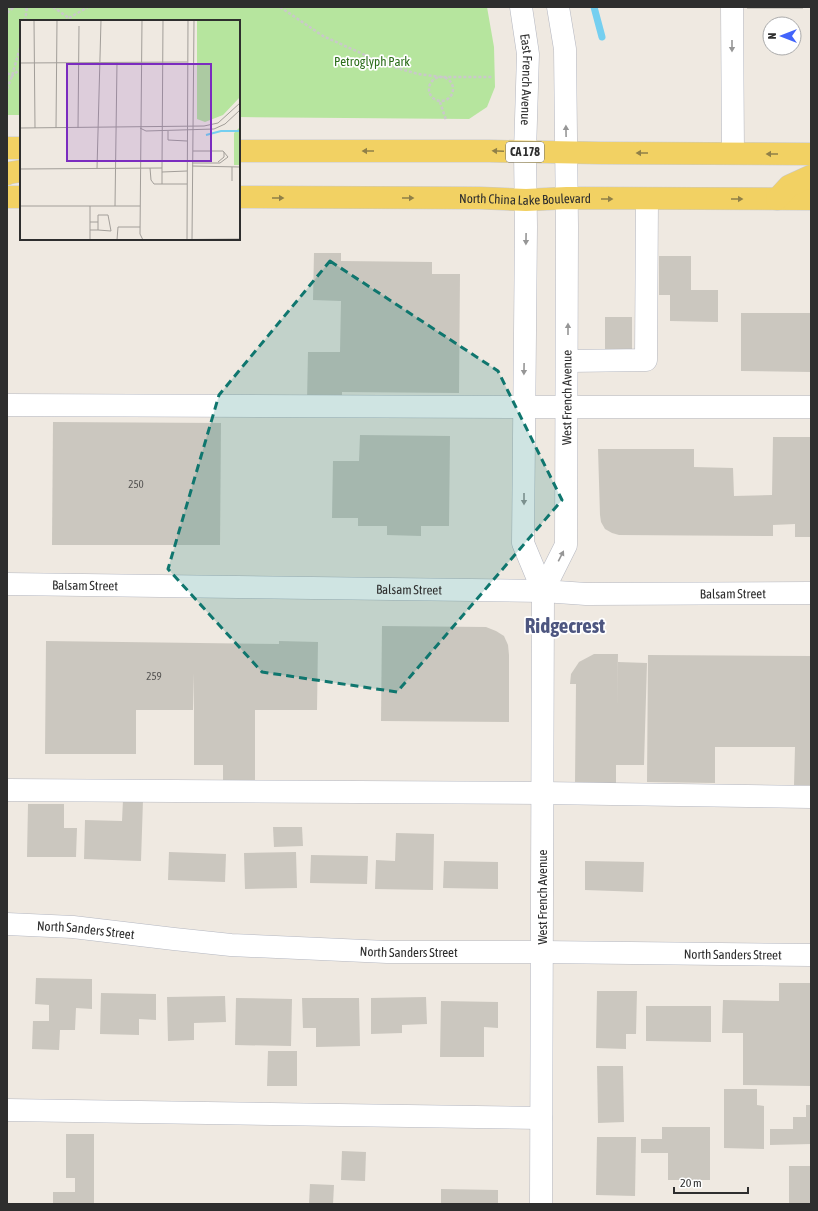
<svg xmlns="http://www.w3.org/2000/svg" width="818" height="1211" viewBox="0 0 818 1211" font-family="'Asap Condensed',sans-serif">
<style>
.green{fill:#b6e59e}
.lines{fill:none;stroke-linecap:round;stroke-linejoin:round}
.stream{stroke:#75cff0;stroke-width:7}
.building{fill:#cbc7bf}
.minor-casing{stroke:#b4b7c1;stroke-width:23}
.major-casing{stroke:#c9c9c9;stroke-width:23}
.path{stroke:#c9c9c9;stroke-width:2.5;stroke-dasharray:3 2;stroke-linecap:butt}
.minor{stroke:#fff;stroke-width:22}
.major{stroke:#f2d163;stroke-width:22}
.oneway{fill:#969696}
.oneway2{fill:#908048}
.marked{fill:#0f766e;fill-opacity:0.2;stroke:#0f766e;stroke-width:3;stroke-dasharray:8 5;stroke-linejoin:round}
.labels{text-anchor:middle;stroke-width:3.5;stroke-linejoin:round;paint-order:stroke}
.number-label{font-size:11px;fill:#555452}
.shield{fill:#fff;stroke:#6d6d6d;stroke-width:1}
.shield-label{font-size:12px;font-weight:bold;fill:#2e2e2e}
.park-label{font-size:13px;fill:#2c6e1b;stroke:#fff}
.street-label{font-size:13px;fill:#2e2e2e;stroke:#fff}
.town-label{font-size:21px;font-weight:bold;fill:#4d5680;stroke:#fff}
.inset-river{fill:none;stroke:#75cff0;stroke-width:2}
.inset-road{fill:none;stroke:#a29e99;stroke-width:1}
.view{fill:#7b2cbf;fill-opacity:0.15;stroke:#7b2cbf;stroke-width:2}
.inset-edge{fill:none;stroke:#2e2e2e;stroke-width:2}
</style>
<rect width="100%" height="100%" fill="#efe9e1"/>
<polygon class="green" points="7,7 487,7 494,47 495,87 487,107 469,119 239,117 239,21 21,21 21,115 7,115"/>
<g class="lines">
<polyline class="stream" points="594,7 602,37"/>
</g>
<g class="building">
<rect x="747" y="7" width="56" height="2"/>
<polygon points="314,253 341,253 341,261 432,262 432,274 460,274 459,393 342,392 342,402 307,401 308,352 340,352 341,301 313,300"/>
<polygon points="659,256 691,256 691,290 718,290 718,322 670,321 670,295 659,295"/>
<polygon points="741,313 811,313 811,372 741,371"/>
<rect x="605" y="317" width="27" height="34"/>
<polygon points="53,422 221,423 220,545 52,545"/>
<polygon points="360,435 450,436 449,526 421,526 421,536 387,535 387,526 358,526 358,518 332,518 333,461 359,461"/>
<polygon points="773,437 811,437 811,537 795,537 795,524 773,525 773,536 619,535 612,533 605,529 601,522 600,515 598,449 694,449 694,467 733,468 734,496 772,495"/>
<polygon points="382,626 486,627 496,631 504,636 508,645 509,655 509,722 381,721"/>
<polygon points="46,641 279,644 279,641 318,642 317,710 255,710 255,784 223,783 223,765 194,765 194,673 193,710 136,710 136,754 45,754"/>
<polygon points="594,654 618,654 617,710 618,662 647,663 644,765 616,765 616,783 575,783 576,684 570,684 571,674 579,662"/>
<polygon points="648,655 811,656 811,785 794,785 795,747 715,747 715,783 647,782"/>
<polygon points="123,800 143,800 141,861 84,859 85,820 122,821"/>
<polygon points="28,804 64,804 64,828 77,828 76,857 27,857"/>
<polygon points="273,827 302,827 303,846 274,847"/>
<polygon points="396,833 434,834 433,890 375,889 376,860 395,861"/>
<polygon points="169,852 226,854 225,882 168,880"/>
<polygon points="296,852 297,888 245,889 244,853"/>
<polygon points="311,855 368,856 367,884 310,883"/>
<polygon points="444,861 498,862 498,889 443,888"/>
<polygon points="585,861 644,862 643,892 585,890"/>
<polygon points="36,978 92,979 92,1009 76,1008 75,1030 60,1030 59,1050 32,1049 33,1021 49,1021 49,1005 35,1004"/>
<polygon points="779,983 811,983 811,1086 743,1085 743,1033 722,1033 723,1000 779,1001"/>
<polygon points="597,991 637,991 636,1034 626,1034 626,1049 596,1048"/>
<polygon points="101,993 156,994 156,1020 139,1019 139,1035 100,1034"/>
<polygon points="225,996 226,1022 194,1023 194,1040 168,1041 167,997"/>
<polygon points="426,997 427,1024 402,1025 402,1033 371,1034 371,998"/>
<polygon points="236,998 292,999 291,1046 235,1045"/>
<polygon points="302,998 359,998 360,1046 316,1047 316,1028 303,1028"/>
<polygon points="441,1001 498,1002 498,1028 484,1027 484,1057 440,1057"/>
<polygon points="646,1006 711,1006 711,1042 646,1041"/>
<polygon points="268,1051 297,1051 297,1086 267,1086"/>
<polygon points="597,1066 623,1066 624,1122 598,1123"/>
<polygon points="724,1089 757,1089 757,1105 764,1106 764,1149 724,1148"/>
<polygon points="806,1105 811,1105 811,1144 770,1145 770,1129 793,1129 793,1117 806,1117"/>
<polygon points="662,1127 710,1127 710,1180 668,1180 668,1153 641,1153 641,1139 662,1139"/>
<polygon points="66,1134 94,1134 94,1204 53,1204 53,1192 75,1192 75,1178 66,1178"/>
<polygon points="597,1137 636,1137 635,1196 596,1195"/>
<polygon points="342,1151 366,1152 365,1181 341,1180"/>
<rect x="789" y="1166" width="22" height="38"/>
<polygon points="310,1184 334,1185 333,1204 309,1204"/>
<polygon points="441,1189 498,1190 498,1204 441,1204"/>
</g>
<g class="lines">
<defs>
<g id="minor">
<path id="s1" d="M521,7L528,54L525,152L526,227L523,543L543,591L541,1204"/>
<polyline points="732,7 733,153"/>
<polyline points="568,361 646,360 647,199"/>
<polyline points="7,405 524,407 811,407"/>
<path id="s2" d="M7,584L543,591L586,594L811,593"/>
<path id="s3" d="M543,591L566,545L567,226L565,49L558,7"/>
<polyline points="7,790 543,793 811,797"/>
<path id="s4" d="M7,924L73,927L174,939L231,945L387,952H542L811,955"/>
<polyline points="7,1110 541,1118"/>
</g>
<g id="major">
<polyline points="7,148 21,148"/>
<polyline points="239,151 489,151 600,153 811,154"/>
<polyline points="7,174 9,173 21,171"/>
<polyline points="7,197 21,197"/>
<path id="s5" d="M239,197L480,198L526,200L567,198L811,199"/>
<polyline points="777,199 789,186 811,176"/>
</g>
</defs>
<use href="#minor" class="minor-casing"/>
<use href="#major" class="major-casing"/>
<g class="path">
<polyline points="53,7 69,18"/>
<polyline points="280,7 323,36 387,65 418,74 441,77 493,77"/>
<polyline points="7,13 14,7"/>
<polyline points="25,21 27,7"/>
<polyline points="65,21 69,18 88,7"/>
<polyline points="7,73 12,76 21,68"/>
<circle cx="441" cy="89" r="12"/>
<polyline points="7,89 12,76 21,44"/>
<polyline points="440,102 446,120"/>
</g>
<use href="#minor" class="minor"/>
<use href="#major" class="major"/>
</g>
<defs><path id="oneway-solid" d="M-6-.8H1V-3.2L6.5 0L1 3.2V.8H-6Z"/></defs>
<g class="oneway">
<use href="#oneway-solid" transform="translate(732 46) rotate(90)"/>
<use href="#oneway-solid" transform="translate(566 131) rotate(-91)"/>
<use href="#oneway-solid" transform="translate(526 239) rotate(91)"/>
<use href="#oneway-solid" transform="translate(568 329) rotate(-90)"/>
<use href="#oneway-solid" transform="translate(524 369) rotate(91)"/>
<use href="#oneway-solid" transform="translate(524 499) rotate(90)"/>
<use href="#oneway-solid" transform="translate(561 556) rotate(-63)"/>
</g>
<g class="oneway2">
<use href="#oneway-solid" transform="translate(368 151) rotate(-180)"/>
<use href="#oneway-solid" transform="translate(498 151) rotate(-178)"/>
<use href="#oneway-solid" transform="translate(642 153) rotate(-180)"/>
<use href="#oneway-solid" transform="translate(772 154) rotate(-180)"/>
<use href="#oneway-solid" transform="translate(278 198)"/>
<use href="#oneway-solid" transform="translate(408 198)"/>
<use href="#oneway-solid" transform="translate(607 199)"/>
<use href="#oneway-solid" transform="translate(737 199)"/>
</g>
<path class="marked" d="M330,261L498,371L562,500L397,692L262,672L168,569L219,395Z"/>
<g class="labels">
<g class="number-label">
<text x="136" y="488">250</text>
<text x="154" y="680">259</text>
</g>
<rect class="shield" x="506" y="142" width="38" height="20" rx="3"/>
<g class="shield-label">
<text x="525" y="156">CA 178</text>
</g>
<g class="park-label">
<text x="372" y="66">Petroglyph Park</text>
</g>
<g class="street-label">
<text dy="5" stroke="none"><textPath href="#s1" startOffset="73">East French Avenue</textPath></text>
<text dy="5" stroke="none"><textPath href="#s5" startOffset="286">North China Lake Boulevard</textPath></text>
<text dy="5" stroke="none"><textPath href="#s3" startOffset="199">West French Avenue</textPath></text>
<text dy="5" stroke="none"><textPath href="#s2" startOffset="78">Balsam Street</textPath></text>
<text dy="5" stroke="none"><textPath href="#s2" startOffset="402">Balsam Street</textPath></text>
<text dy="5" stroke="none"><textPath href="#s2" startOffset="726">Balsam Street</textPath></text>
<text transform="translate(542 897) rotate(-90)" y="5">West French Avenue</text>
<text dy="5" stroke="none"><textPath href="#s4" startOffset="79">North Sanders Street</textPath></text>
<text dy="5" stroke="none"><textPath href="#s4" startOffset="403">North Sanders Street</textPath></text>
<text dy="5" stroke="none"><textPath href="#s4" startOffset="727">North Sanders Street</textPath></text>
</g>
<g class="town-label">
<text x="565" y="633">Ridgecrest</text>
</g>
</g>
<g transform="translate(20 20)">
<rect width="220" height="220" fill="#efe9e1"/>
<path d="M177,0H220V77L203,95L185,102L177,99ZM220,107V145H214V113Z" fill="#b6e59e"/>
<path class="inset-river" d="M186,115L201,111H220"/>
<path class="inset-road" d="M14,0L15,108M122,0L120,214L123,220M0,43L167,42M0,108L184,106L198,103L220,83M36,108L37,0M58,108L59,6M120,108L126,111L194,109L205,104L220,90M148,111V120L167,121M198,142L204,137V132M172,143H200L208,137L203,131H173M172,146L220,147M130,148L131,160L134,164H167M142,148L143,0M0,149L142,148V164M77,149L81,0M142,152L167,151M212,161V147M0,186H120M95,186L97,42M70,210H78V202H70M78,210L91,211L88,195H78V202M70,220V186M97,220L98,207H120M114,220L220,219M167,220L168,0M172,220L174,0"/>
<path class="view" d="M47,44H191V141H47Z"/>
<rect width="220" height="220" class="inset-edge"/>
</g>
<rect width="818" height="1211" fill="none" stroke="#2e2e2e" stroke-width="16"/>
<g transform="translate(782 36) rotate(270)"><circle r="19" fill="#ffffff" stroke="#ababab"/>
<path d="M0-3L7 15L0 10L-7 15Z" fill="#4264fb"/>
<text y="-6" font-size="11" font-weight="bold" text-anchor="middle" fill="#2e2e2e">N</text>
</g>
<path d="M674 1187v6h74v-6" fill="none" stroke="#2e2e2e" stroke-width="2"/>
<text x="680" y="1187" font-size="12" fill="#2e2e2e" stroke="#ffffff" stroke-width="3" paint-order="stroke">20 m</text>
</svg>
